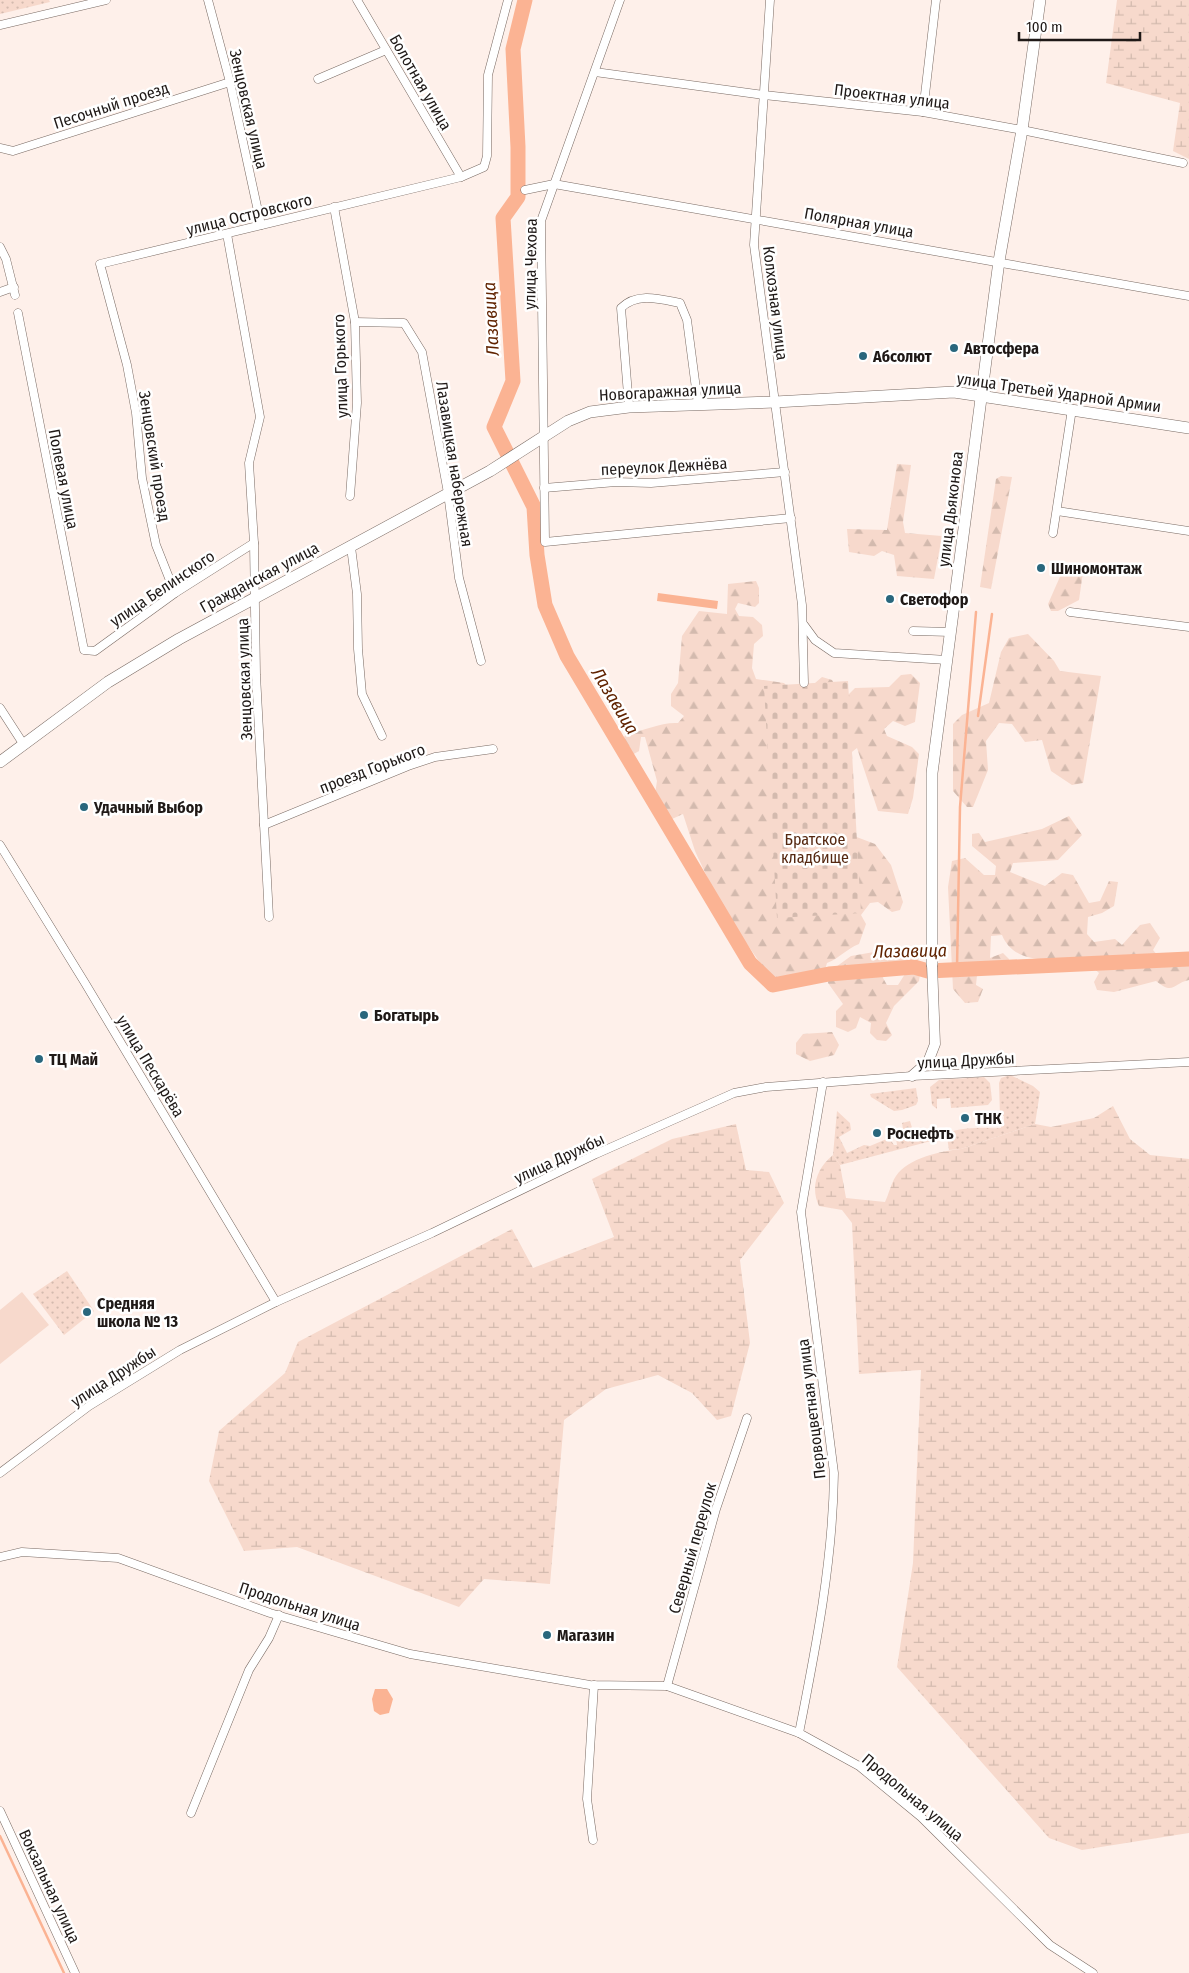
<svg xmlns="http://www.w3.org/2000/svg" width="1189" height="1973" viewBox="0 0 1189 1973" font-family="'Fira Sans Condensed',sans-serif">
<style>
.green{fill:url(#green-dots)}
.forest{fill:url(#forest-firs)}
.wetland{fill:url(#wetland-marsh)}
.cemetery{fill:url(#cemetery-stones)}
.pitch{fill:#f7d9cc}
.water{fill:#fbb393}
.lines{fill:none;stroke-linecap:round;stroke-linejoin:round}
.stream{stroke:#fbb393;stroke-width:2.5}
.river{stroke:#fbb393;stroke-width:15}
.minor-casing{stroke:#796a63;stroke-width:9}
.tertiary-casing{stroke:#796a63;stroke-width:11}
.secondary-casing{stroke:#796a63;stroke-width:12}
.minor{stroke:#fff;stroke-width:8}
.tertiary{stroke:#fff;stroke-width:10}
.secondary{stroke:#fff;stroke-width:11}
.poi-dot{fill:#29677d;stroke:#fff;stroke-width:2}
.labels{text-anchor:middle;stroke-width:5;stroke-linejoin:round;paint-order:stroke}
.street-label{font-size:16px;fill:#1f1917;stroke:#fff}
.poi-label{font-size:16px;font-weight:bold;fill:#1f1917;stroke:#fff;text-anchor:start}
.park-label{font-size:16px;fill:#552811;stroke:#fff}
.water-label{font-size:18px;font-style:italic;fill:#602300;stroke:#fff}
</style>
<defs>
<pattern id="green-dots" width="8" height="8" patternUnits="userSpaceOnUse" patternTransform="scale(1.25)"><rect width="8" height="8" fill="#f7d9cc"/><path d="M2 2h.1M6 6h.1" fill="none" stroke="#d3baae" stroke-width="1.8" stroke-linecap="round"/></pattern>
<pattern id="forest-firs" width="22" height="20" patternUnits="userSpaceOnUse" patternTransform="scale(1.25)"><rect width="22" height="20" fill="#f7d9cc"/><path d="M5 1l3.5 6h-7zM16 11l3.5 6h-7z" fill="#d3baae"/></pattern>
<pattern id="wetland-marsh" width="20" height="14" patternUnits="userSpaceOnUse" patternTransform="scale(1.25)"><rect width="20" height="14" fill="#f7d9cc"/><path d="M1 5h8M5 5V1M11 12h8M15 12V8" fill="none" stroke="#d3baae"/></pattern>
<pattern id="cemetery-stones" width="16" height="16" patternUnits="userSpaceOnUse" patternTransform="scale(1.25)"><rect width="16" height="16" fill="#f7d9cc"/><path d="M2 7V4a2 2 0 0 1 4 0v3zM10 15v-3a2 2 0 0 1 4 0v3z" fill="#d3baae"/></pattern>
</defs>
<rect width="100%" height="100%" fill="#fef0ea"/>
<g class="green">
<polygon points="0,0 49,0 50,2 0,14"/>
<path d="M1010,1075L1033,1086L1040,1092L1035,1124L961,1149L949,1150L947,1137H943C955,1125 985,1129 1001,1128V1124H1004V1116H1000L999,1083L1001,1078Z"/>
<polygon points="984,1077 990,1083 992,1100 988,1105 951,1108 950,1098 937,1099 937,1109 932,1105 930,1087 939,1080"/>
<polygon points="916,1088 918,1101 916,1105 902,1110 894,1111 871,1097 870,1094"/>
<polygon points="837,1111 850,1123 851,1130 839,1137 847,1153 864,1145 870,1146 889,1138 894,1145 897,1145 895,1131 903,1129 902,1123 910,1121 913,1131 930,1129 931,1141 840,1165 833,1155"/>
<polygon points="67,1271 94,1311 64,1335 33,1294"/>
</g>
<g class="forest">
<polygon points="897,464 911,465 903,522 905,533 942,536 934,579 897,576 894,555 882,551 874,556 849,552 847,529 887,530"/>
<polygon points="1001,476 1012,477 991,589 980,587 996,479"/>
<polygon points="1066,563 1084,565 1079,600 1058,611 1051,611 1048,604"/>
<path d="M756,581L759,588V603L755,607L738,603L735,609L739,616L753,617L762,625L763,636L754,644L752,668L756,679L784,683L790,689L815,683L822,677L832,680L841,696L848,695L855,688L889,687L901,675L911,674L920,683L915,722L905,726L893,721L884,729L887,736L912,747L919,754L913,798L908,814L878,811L857,748L848,755L854,836L875,844L891,865L903,902L900,910L892,912L878,902L870,903L861,915L866,924L859,944C846,949 840,958 827,963L824,973L813,972L772,980L747,944L736,939L695,851L683,814L672,819L665,816L655,794L657,781L645,737H641L639,751L632,755L625,750L622,740L626,734C644,731 661,722 678,723L684,716L671,706V694L678,683L682,636L699,611L727,614L728,584Z"/>
<polygon points="1028,634 1054,661 1060,671 1101,676 1083,783 1072,785 1051,771 1042,740 1025,742 1012,724 999,723 986,741 988,770 973,807 967,807 953,791 953,724 962,715 989,703 1001,652 1009,638"/>
<path d="M1069,816L1082,835L1058,860L1013,863L1010,872L1045,886L1062,873L1073,875L1089,903L1100,901L1109,881L1118,882L1114,906L1102,913L1088,917L1087,934L1094,942L1115,939L1122,945L1140,925L1150,923L1160,938L1153,950L1159,957L1189,955V980C1173,983 1174,996 1156,981L1114,992L1097,990L1094,982L1099,973L1084,959C1056,959 1015,967 1002,935L991,936L990,958L1003,953L1009,959L1007,969L977,975L976,985L983,989L978,1002L965,1003L953,989L948,887L952,861L965,858L984,875H995L996,866L972,846V834L979,833L985,842L1042,829Z"/>
<polygon points="903,947 915,949 919,959 915,964 885,967 883,978 887,985 898,985 905,974 912,970 920,974 919,981 894,1006 886,1023 892,1035 886,1041 877,1040 870,1033 871,1023 860,1017 856,1028 848,1032 836,1027 836,1011 843,1004 828,983 829,972 851,956"/>
<polygon points="832,1032 839,1045 834,1055 810,1061 796,1054 796,1043 803,1034"/>
</g>
<g class="wetland">
<polygon points="1117,0 1189,0 1189,159 1173,151 1180,103 1106,83"/>
<path d="M1113,1106L1130,1139L1150,1155L1189,1159V1833L1082,1850L1049,1838L897,1667L913,1563L921,1370L859,1374L852,1223L842,1210L819,1206C810,1187 817,1168 833,1155L840,1165L846,1198L885,1202C889,1194 891,1183 896,1176C908,1158 941,1151 961,1149L1035,1124L1051,1127L1094,1118Z"/>
<polygon points="736,1124 746,1170 769,1172 784,1203 740,1260 750,1343 731,1416 717,1420 692,1393 658,1375 606,1389 564,1420 550,1584 484,1579 459,1607 297,1547 244,1551 209,1481 219,1431 285,1373 298,1342 512,1229 533,1268 614,1237 592,1179 672,1139"/>
</g>
<polygon class="cemetery" points="848,681 861,913 777,918 764,686"/>
<polygon class="pitch" points="22,1292 49,1325 0,1364 0,1310"/>
<g class="water">
<polygon points="658,593 718,601 717,609 657,601"/>
<polygon points="375,1689 387,1689 393,1699 389,1713 380,1715 374,1711 372,1699"/>
</g>
<g class="lines">
<g class="stream">
<polyline points="978,716 992,614"/>
<polyline points="957,968 960,807 976,612"/>
<polyline points="0,1836 64,1973"/>
</g>
<polyline class="river" points="525,0 513,49 518,147 518,197 503,218 513,381 494,427 534,507 537,555 545,605 567,656 750,963 773,985 829,974 914,967 928,971 1189,959"/>
<defs>
<g id="minor">
<polyline points="208,0 230,82 261,225"/>
<polyline points="357,0 461,177"/>
<polyline points="620,0 541,221 545,542 791,518"/>
<polyline points="770,0 754,245 802,605 804,683"/>
<polyline points="0,25 106,0"/>
<polyline points="595,72 764,95 923,112 1022,130 1183,163"/>
<polyline points="318,79 386,50"/>
<polyline points="923,112 936,0"/>
<polyline points="0,148 13,151 230,82"/>
<polyline points="525,190 554,184 1189,296"/>
<polyline points="334,207 355,322 357,403 350,496"/>
<polyline points="227,234 260,417 249,463 254,543 256,675 269,917"/>
<polyline points="0,247 6,259 15,295"/>
<polyline points="0,292 14,287"/>
<polyline points="18,313 84,650 95,651 175,593 254,543"/>
<polyline points="355,322 404,323 422,352 448,493 459,578 481,661"/>
<path d="M629,407L621,308C637,292 660,299 680,303L687,320L698,404"/>
<polyline points="544,488 616,482 651,483 785,472"/>
<polyline points="1057,511 1189,531"/>
<polyline points="1053,533 1072,409"/>
<polyline points="351,547 357,594 358,649 362,694 382,736"/>
<polyline points="175,593 156,545 142,478 136,413 127,365 100,264 461,177 484,167 487,156 488,75 508,0"/>
<polyline points="1070,612 1189,627"/>
<polyline points="804,625 815,640 834,653 947,660"/>
<polyline points="913,631 951,632"/>
<polyline points="0,708 24,745"/>
<polyline points="264,825 408,766 435,757 493,749"/>
<polyline points="0,845 85,983 276,1302"/>
<polyline points="0,1473 89,1406 180,1350 276,1302 432,1233 596,1154 734,1093 766,1087 912,1076 1189,1062"/>
<polyline points="0,1557 22,1552 118,1558 270,1613 410,1654 590,1685 667,1686 799,1733 859,1766 921,1817 1050,1945 1093,1973"/>
<polyline points="667,1686 716,1509 747,1418"/>
<path d="M799,1733C816,1647 833,1561 834,1473L801,1212L823,1082"/>
<polyline points="0,1811 75,1973"/>
<polyline points="191,1813 249,1670 269,1638 279,1615"/>
<polyline points="593,1840 587,1799 594,1685"/>
</g>
<polyline id="tertiary" points="912,1076 928,1062 935,1044 932,964"/>
<g id="secondary">
<polyline points="0,762 108,682 179,639 490,471 568,421 590,412 629,407 775,402 954,392 1189,428"/>
<polyline points="932,964 932,773 999,261 1022,130 1040,0"/>
</g>
</defs>
<use href="#minor" class="minor-casing"/>
<use href="#tertiary" class="tertiary-casing"/>
<use href="#secondary" class="secondary-casing"/>
<use href="#minor" class="minor"/>
<use href="#tertiary" class="tertiary"/>
<use href="#secondary" class="secondary"/>
</g>
<g class="poi-dot">
<circle cx="954" cy="348" r="5"/>
<circle cx="863" cy="356" r="5"/>
<circle cx="1041" cy="568" r="5"/>
<circle cx="890" cy="599" r="5"/>
<circle cx="84" cy="807" r="5"/>
<circle cx="364" cy="1015" r="5"/>
<circle cx="39" cy="1059" r="5"/>
<circle cx="965" cy="1118" r="5"/>
<circle cx="877" cy="1133" r="5"/>
<circle cx="87" cy="1312" r="5"/>
<circle cx="547" cy="1635" r="5"/>
</g>
<g class="labels">
<g class="street-label">
<text transform="translate(421 82) rotate(60)" y="6">Болотная улица</text>
<text transform="translate(892 96) rotate(7)" y="6">Проектная улица</text>
<text transform="translate(111 105) rotate(-18)" y="6">Песочный проезд</text>
<text transform="translate(249 109) rotate(77)" y="6">Зенцовская улица</text>
<text transform="translate(249 214) rotate(-14)" y="6">улица Островского</text>
<text transform="translate(859 222) rotate(10)" y="6">Полярная улица</text>
<text transform="translate(530 264) rotate(-89)" y="6">улица Чехова</text>
<text transform="translate(776 303) rotate(83)" y="6">Колхозная улица</text>
<text transform="translate(340 366) rotate(-92)" y="6">улица Горького</text>
<text transform="translate(670 391) rotate(-3)" y="6">Новогаражная улица</text>
<text transform="translate(1059 392) rotate(8)" y="6">улица Третьей Ударной Армии</text>
<text transform="translate(155 456) rotate(81)" y="6">Зенцовский проезд</text>
<text transform="translate(455 464) rotate(81)" y="6">Лазавицкая набережная</text>
<text transform="translate(664 466) rotate(-3)" y="6">переулок Дежнёва</text>
<text transform="translate(64 479) rotate(79)" y="6">Полевая улица</text>
<text transform="translate(950 509) rotate(-83)" y="6">улица Дьяконова</text>
<text transform="translate(259 577) rotate(-28)" y="6">Гражданская улица</text>
<text transform="translate(162 588) rotate(-34)" y="6">улица Белинского</text>
<text transform="translate(244 679) rotate(-92)" y="6">Зенцовская улица</text>
<text transform="translate(372 768) rotate(-21)" y="6">проезд Горького</text>
<text transform="translate(966 1060) rotate(-3)" y="6">улица Дружбы</text>
<text transform="translate(151 1066) rotate(59)" y="6">улица Пескарёва</text>
<text transform="translate(559 1158) rotate(-25)" y="6">улица Дружбы</text>
<text transform="translate(113 1376) rotate(-33)" y="6">улица Дружбы</text>
<text transform="translate(811 1409) rotate(-97)" y="6">Первоцветная улица</text>
<text transform="translate(692 1548) rotate(-74)" y="6">Северный переулок</text>
<text transform="translate(300 1606) rotate(18)" y="6">Продольная улица</text>
<text transform="translate(913 1797) rotate(40)" y="6">Продольная улица</text>
<text transform="translate(50 1886) rotate(65)" y="6">Вокзальная улица</text>
</g>
<g class="poi-label">
<text x="964" y="354">Автосфера</text>
<text x="873" y="362">Абсолют</text>
<text x="1051" y="574">Шиномонтаж</text>
<text x="900" y="605">Светофор</text>
<text x="94" y="813">Удачный Выбор</text>
<text x="374" y="1021">Богатырь</text>
<text x="49" y="1065">ТЦ Май</text>
<text x="975" y="1124">ТНК</text>
<text x="887" y="1139">Роснефть</text>
<text x="97" y="1309">Средняя<tspan x="97" dy="18">школа № 13</tspan></text>
<text x="557" y="1641">Магазин</text>
</g>
<g class="park-label">
<text x="815" y="845">Братское<tspan x="815" dy="18">кладбище</tspan></text>
</g>
<g class="water-label">
<text transform="translate(491 319) rotate(-93)" y="6">Лазавица</text>
<text transform="translate(615 701) rotate(59)" y="6">Лазавица</text>
<text transform="translate(910 951) rotate(-1)" y="6">Лазавица</text>
</g>
</g>
<path d="M1019 32v8h121v-8" fill="none" stroke="#1f1917" stroke-width="2.5"/>
<text x="1026" y="32" font-size="15" fill="#1f1917" stroke="#ffffff" stroke-width="4" paint-order="stroke">100 m</text>
</svg>
